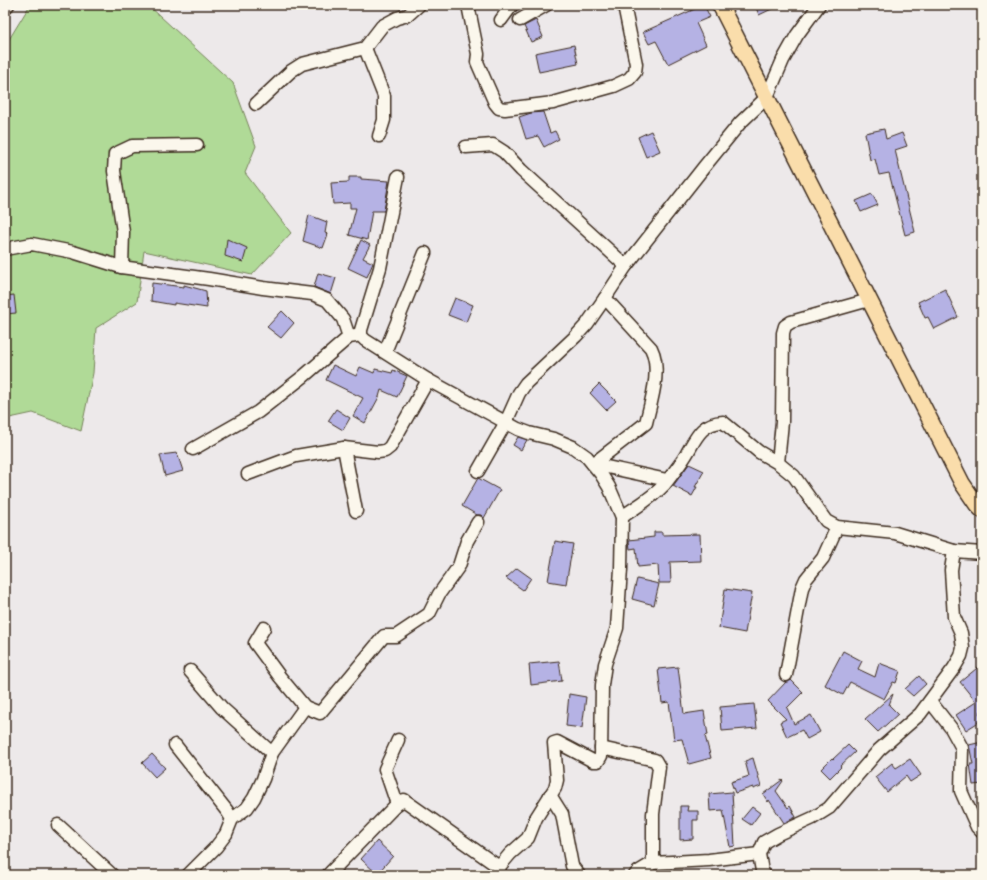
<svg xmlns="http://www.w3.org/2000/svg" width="987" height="880" viewBox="0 0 987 880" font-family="Sriracha,sans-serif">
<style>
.green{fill:#b0da97;stroke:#76825a}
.building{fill:#b5b2e4;stroke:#3b2a1e}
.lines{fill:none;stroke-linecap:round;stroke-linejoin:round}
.minor-casing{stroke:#3b2a1e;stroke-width:15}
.major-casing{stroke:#3b2a1e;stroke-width:18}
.minor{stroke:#fbf7ec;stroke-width:12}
.major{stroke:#faddab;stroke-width:15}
</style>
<rect width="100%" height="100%" fill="#ede9ea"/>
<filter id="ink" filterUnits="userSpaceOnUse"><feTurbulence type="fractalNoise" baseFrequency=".025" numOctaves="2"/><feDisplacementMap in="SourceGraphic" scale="8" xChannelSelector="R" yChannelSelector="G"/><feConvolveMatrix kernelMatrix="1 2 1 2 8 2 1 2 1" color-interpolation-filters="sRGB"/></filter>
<g filter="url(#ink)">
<polygon class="green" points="30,5 148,5 233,83 256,146 245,173 291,233 252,275 144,251 137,302 96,328 93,373 81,431 33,413 5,419 5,46"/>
<g class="building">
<polygon points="704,5 710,17 696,23 706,45 668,64 656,41 649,44 643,32"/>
<polygon points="755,5 780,5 759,15"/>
<polygon points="536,20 543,37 531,42 524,26"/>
<polygon points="574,45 578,64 539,72 535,53"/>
<polygon points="543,112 550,133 555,131 559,139 544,147 538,136 526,139 519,117 531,113"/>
<polygon points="884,129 886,139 902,133 907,146 895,150 915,232 905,235 889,173 879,175 875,159 870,160 865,133"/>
<polygon points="651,131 660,151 646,157 638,137"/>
<polygon points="349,177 361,177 361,179 389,181 384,211 372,211 367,240 349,235 356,208 350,208 350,203 333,204 331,183 349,182"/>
<polygon points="872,194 878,205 861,212 856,201"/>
<polygon points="309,215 327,222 325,233 328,234 323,248 303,241"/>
<polygon points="227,239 247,248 243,262 225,256"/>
<polygon points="361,240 370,245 363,258 373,263 367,277 348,268"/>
<polygon points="318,273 336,278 331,294 314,287"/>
<polygon points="152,283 184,287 184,285 206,291 207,308 174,303 174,305 151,301"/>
<polygon points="945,289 958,317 934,329 928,317 925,318 918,302"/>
<polygon points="14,295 16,313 5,314 5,296"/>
<polygon points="455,298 473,305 466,322 448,315"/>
<polygon points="282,311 294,323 281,338 267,327"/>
<polygon points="333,365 356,376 360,367 374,373 375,369 392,373 393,370 407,376 397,397 381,390 379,397 365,423 353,416 363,398 326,380"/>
<polygon points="599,384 616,401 606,410 590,393"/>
<polygon points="336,409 350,418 343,430 328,421"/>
<polygon points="518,437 527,440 521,450 513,445"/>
<polygon points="177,453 183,471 165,476 160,455"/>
<polygon points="689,464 704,471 695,487 697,487 692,496 673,486"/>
<polygon points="478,478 500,490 484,518 481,515 477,515 462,506"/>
<polygon points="654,532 662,532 662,535 700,534 701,561 670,562 671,583 659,583 658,565 638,567 636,548 630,549 629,541 629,540 654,537"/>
<polygon points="555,541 573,544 566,584 548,581"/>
<polygon points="517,568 531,578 523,590 506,578"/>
<polygon points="637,579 659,584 654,605 632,599"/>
<polygon points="725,589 752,593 745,633 719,628"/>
<polygon points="843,651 862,661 858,669 875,677 879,663 900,671 896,683 893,682 884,699 850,682 843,695 825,685"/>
<polygon points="559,661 562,681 531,685 529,664"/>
<polygon points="982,664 982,710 979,713 982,717 982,720 966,730 956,715 976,702 960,682"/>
<polygon points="678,667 684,714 704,711 708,735 705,736 711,758 689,764 682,739 674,740 669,702 662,703 658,669"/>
<polygon points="919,676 926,684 913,696 905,689"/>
<polygon points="791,680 803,692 787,708 794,724 811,715 820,732 807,739 802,730 787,737 780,722 786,719 768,701 786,682"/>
<polygon points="569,694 586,697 582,728 566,726"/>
<polygon points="893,694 889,705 898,714 878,732 865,719"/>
<polygon points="754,704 757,728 722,731 720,707"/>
<polygon points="982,742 982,784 973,785 970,764 973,764 969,745"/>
<polygon points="848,745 855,752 840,766 841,767 830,778 821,769 832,758 833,759"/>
<polygon points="152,754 165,768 155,777 142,763"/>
<polygon points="753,758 761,786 753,789 753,787 735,793 731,782 749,776 745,761"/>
<polygon points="910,759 921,775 910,782 906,776 887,792 875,777 892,763 896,768"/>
<polygon points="782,780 783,781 776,791 788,808 790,806 796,817 784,823 769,800 768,802 763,794"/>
<polygon points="732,792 735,846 730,847 723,810 710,811 709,794"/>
<polygon points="680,806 688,806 687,811 698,811 698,820 693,820 693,839 680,840"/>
<polygon points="752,807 760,813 751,825 742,819"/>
<polygon points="377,841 393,856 377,874 361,859"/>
</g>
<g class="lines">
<defs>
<g id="minor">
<polyline points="468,5 478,54 477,62 495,103 499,108 505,109 553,103 614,86 629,79 635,72 636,64 624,5"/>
<polyline points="5,8 8,5"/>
<polyline points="501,20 512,5"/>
<polyline points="520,20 546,5"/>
<polyline points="365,48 384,96 384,120 379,136"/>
<polyline points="256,104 291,71 302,64 365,48 382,26 397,18 408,15 419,5"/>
<polyline points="466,147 493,145 504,152 521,170 626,266"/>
<polyline points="398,177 380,268 361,330 361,336 365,340 428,380"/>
<polyline points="5,249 32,244 73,252 121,267 209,279 263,288 312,294 327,300 343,319 349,337"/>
<polyline points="122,267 123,232 114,171 115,154 132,146 197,145"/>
<polyline points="385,352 425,253"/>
<polyline points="344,448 356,511"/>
<polyline points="193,449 258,412 304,376 349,337 356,336"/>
<polyline points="778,463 782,422 783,333 785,326 791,322 869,300"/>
<path d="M593,464L646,423C651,401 662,369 651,348L605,298"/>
<polyline points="593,464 667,480"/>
<polyline points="478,471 506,422 519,393 526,383 576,336 587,324 605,298 626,266 704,167 740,123 767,97 783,60 797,35 819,5"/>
<polyline points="248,474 296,456 344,448 378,452 385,451 390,447 428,380 518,429 529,433 554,439 573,447 587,457 601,474 609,487 622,517 621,569 617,628 605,664 602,685 601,756 598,761 593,761 557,742 554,743 557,780 555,788 536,818 528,838 510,854 499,867 500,875"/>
<path d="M622,517C636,507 652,498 664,485C671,476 680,465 686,455C696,438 701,423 723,422L759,452L778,463L794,476L826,521L837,527L895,533L954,551L982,553"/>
<polyline points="264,628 255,643 280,677 305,707 320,713 384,636 396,636 429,614 439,594 459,566 467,541 478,522"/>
<polyline points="190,671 222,708 272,753"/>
<polyline points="786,675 802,588 806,579 823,558 837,527"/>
<polyline points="930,701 951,728 962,748 961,791 977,827 982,832"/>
<polyline points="175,745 227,811 232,819 226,834 216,847 188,875"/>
<polyline points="601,748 655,760 659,767 653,814 653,863"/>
<polyline points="550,795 562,814 572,866 579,875"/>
<polyline points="397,804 385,769 398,740"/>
<polyline points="232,819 247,808 254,798 263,779 272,753 305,707"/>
<polyline points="58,825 112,875"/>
<polyline points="328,875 397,804 404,800 499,867"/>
<polyline points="635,875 638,872 653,863 709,860 759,854"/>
<polyline points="765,875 762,871 759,854 764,842 778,834 813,818 829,808 879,750 920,714 954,668 961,656 963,648 961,633 954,617 951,570 954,551"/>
</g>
<polyline id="major" points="720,5 962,483 977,505 982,510"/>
</defs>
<use href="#minor" class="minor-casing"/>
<use href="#major" class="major-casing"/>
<use href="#minor" class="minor"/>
<use href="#major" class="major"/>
</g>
</g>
<rect width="987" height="880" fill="none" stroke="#fbf7ec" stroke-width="20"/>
<rect x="10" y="10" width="967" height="860" fill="none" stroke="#3b2a1e" stroke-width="1.5" filter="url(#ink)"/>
</svg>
